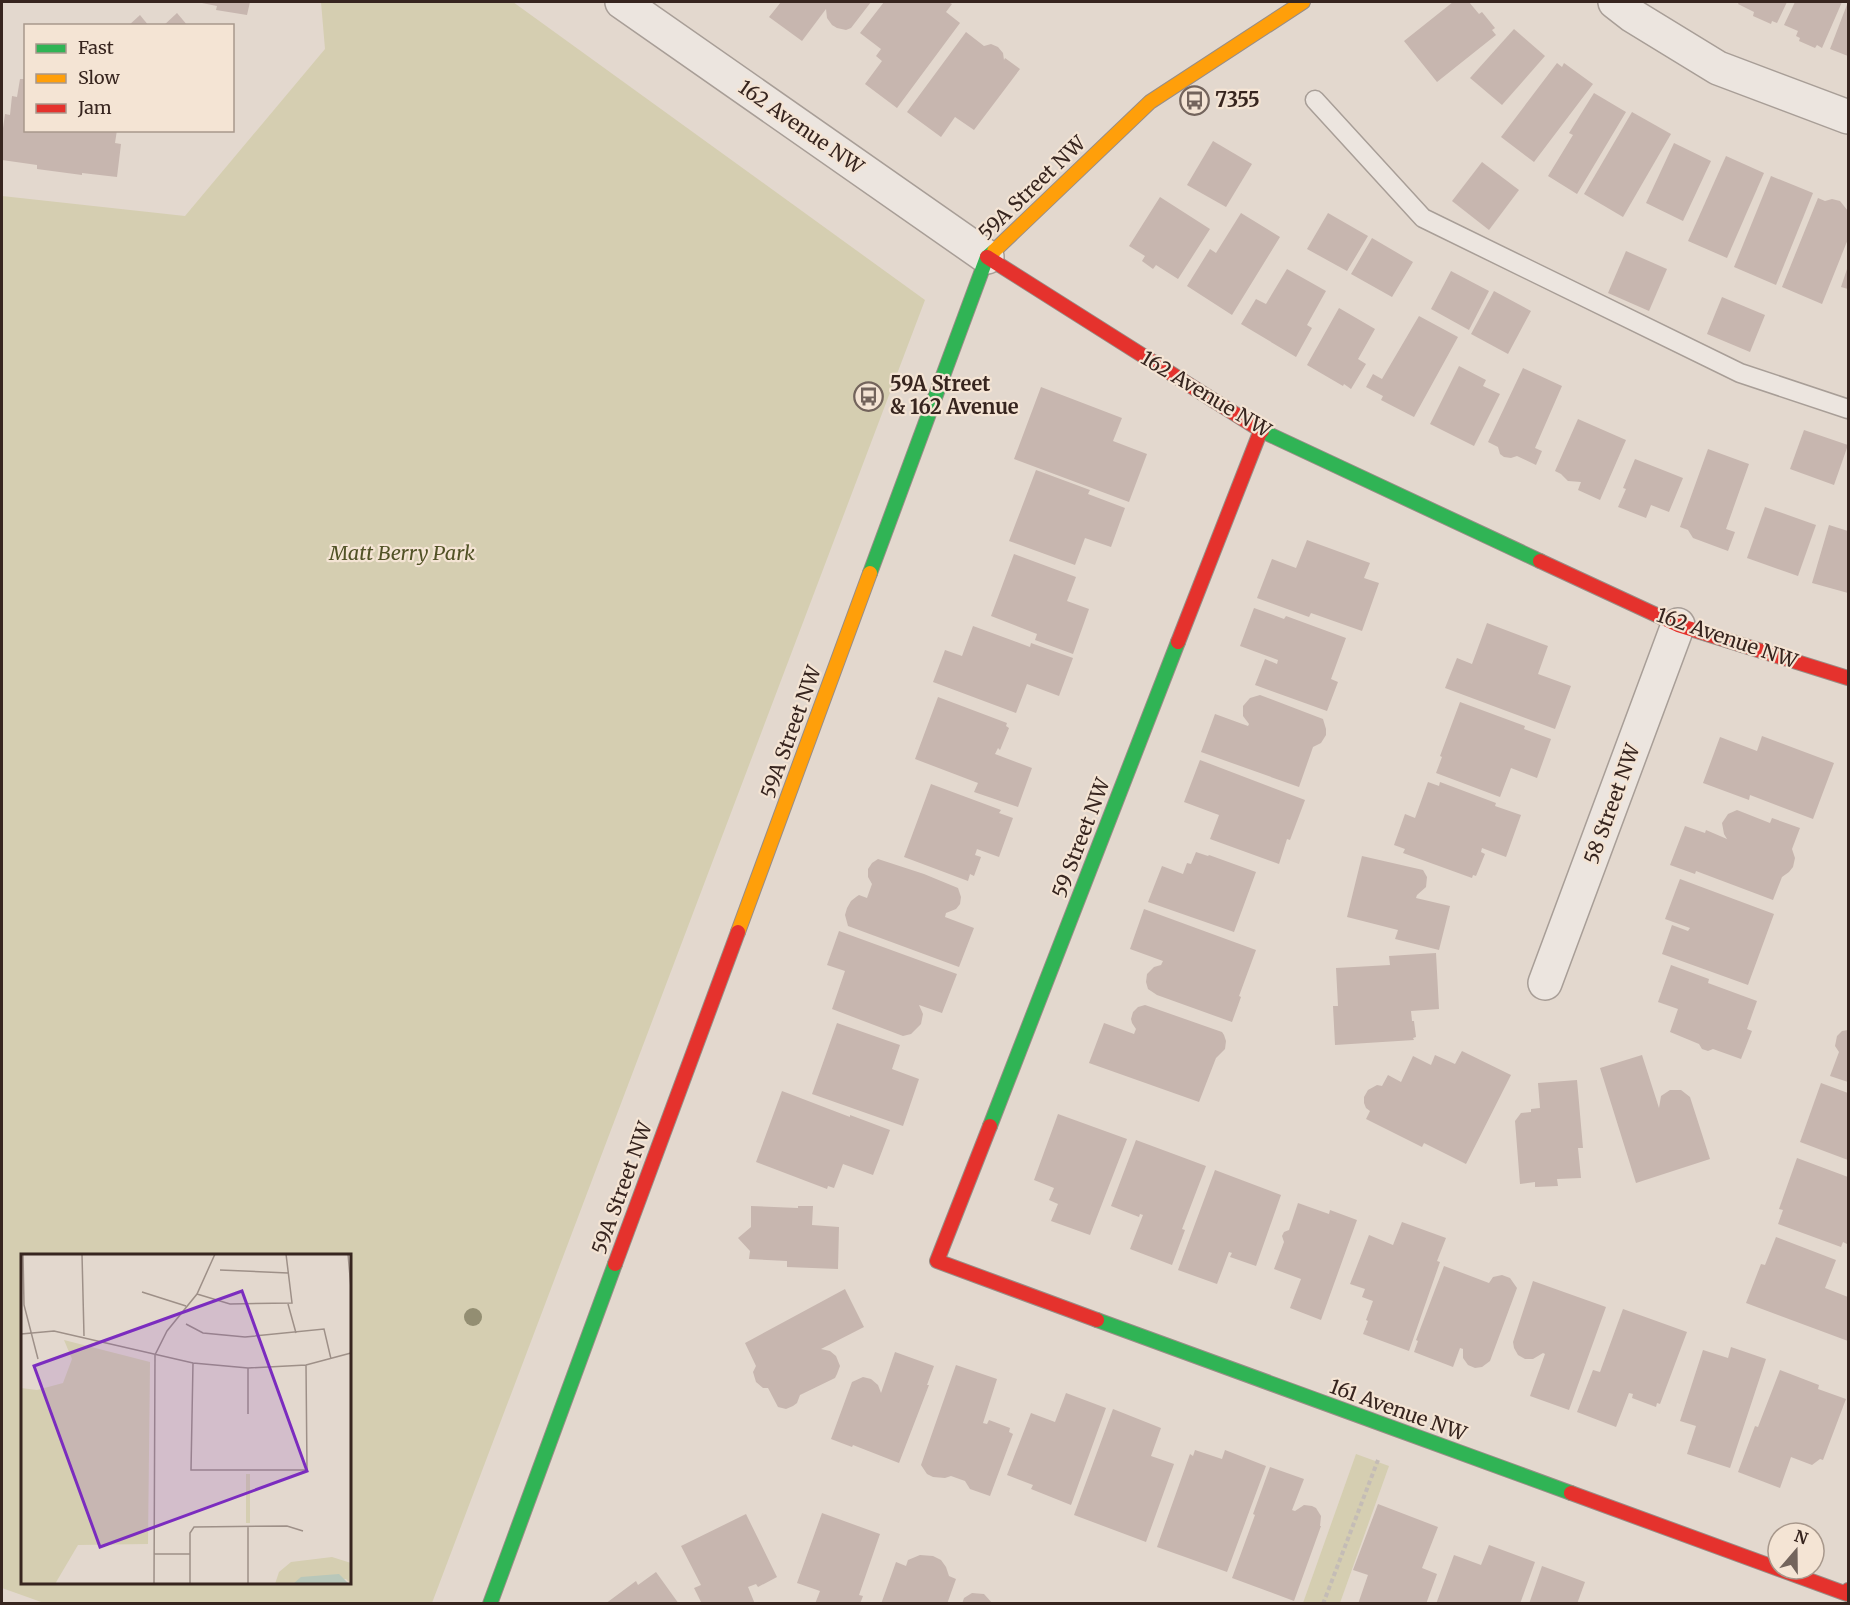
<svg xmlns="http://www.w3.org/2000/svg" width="1850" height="1605" viewBox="0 0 1850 1605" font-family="Merriweather,serif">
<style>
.green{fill:#d5ceb1;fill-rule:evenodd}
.building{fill:#c7b6af}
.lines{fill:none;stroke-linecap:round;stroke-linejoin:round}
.lane-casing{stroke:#a89e97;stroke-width:21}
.street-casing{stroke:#a89e97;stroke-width:36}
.fast-casing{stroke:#988d86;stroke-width:16}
.slow-casing{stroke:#988d86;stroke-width:16}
.jam-casing{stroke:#988d86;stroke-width:16}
.path{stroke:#c4bcb6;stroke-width:4;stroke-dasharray:4.5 3;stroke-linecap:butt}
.lane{stroke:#ece5df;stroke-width:18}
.street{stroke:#ece5df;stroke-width:33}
.fast{stroke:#30b455;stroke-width:14}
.slow{stroke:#ff9f0a;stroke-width:14}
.jam{stroke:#e5322d;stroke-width:14}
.tree{fill:#938e72}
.labels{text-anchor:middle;stroke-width:4.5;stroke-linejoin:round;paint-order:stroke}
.poi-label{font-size:20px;font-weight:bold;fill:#37251f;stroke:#f4e4d4;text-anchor:start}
.street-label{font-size:20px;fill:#37251f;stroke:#f4e4d4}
.park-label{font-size:20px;font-style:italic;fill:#515226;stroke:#f4e4d4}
.inset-road{fill:none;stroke:#9e9088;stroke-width:1.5}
.view{fill:#7b2cbf;fill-opacity:0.15;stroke:#7b2cbf;stroke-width:3}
.inset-edge{fill:none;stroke:#37251f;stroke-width:3}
</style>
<rect width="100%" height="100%" fill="#e3d8ce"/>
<g class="green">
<path d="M321,2H513L925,300L432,1603H44L2,1588V196L185,216L325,49ZM22,1256H350V1582H22Z"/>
<polygon points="1356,1454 1389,1466 1340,1603 1303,1603"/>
</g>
<g class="building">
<polygon points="197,2 250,2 247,15 216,10 217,6"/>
<polygon points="781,2 871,2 851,28 846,30 837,28 832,25 827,18 826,9 802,41 769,17"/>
<polygon points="884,2 948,2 952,4 946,12 960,23 897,108 865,84 882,61 876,56 881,49 860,33"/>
<polygon points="1453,2 1469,2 1479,14 1482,12 1495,28 1492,30 1496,35 1437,82 1404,41"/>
<polygon points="1739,2 1787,2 1777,23 1772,21 1771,24 1753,16 1754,12 1738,4"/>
<polygon points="1795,2 1842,2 1822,48 1817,45 1815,48 1799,41 1800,38 1796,36 1798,31 1784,25"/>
<polygon points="1848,2 1848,56 1830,49"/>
<polygon points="177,13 188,26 163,26"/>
<polygon points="140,15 149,26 128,26"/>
<polygon points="1514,29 1545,56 1502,105 1470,78"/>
<polygon points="966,32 984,46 991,44 998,47 1003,53 1004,60 1005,58 1020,69 974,130 955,117 941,137 907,112"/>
<polygon points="1557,63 1562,67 1564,63 1593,84 1534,162 1501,137"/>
<polygon points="20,79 26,79 26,130 117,130 115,143 121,144 117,177 82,173 82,175 37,169 37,165 2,160 2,128 3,128 5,114 10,115 12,96 17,97"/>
<polygon points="1594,93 1626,112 1577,194 1548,176 1573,135 1569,133"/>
<polygon points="1632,112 1671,134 1623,217 1584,194"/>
<polygon points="1213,141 1252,164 1226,207 1187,185"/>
<polygon points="1674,143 1711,161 1683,221 1646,203"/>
<polygon points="1726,156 1764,173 1727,258 1688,241"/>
<polygon points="1482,162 1519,190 1489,230 1452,201"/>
<polygon points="1771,176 1813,193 1776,285 1734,267"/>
<polygon points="1160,197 1210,229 1178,279 1156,265 1153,269 1142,261 1145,256 1129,246"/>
<polygon points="1818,198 1825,201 1832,199 1840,201 1848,211 1848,239 1822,304 1782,287"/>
<polygon points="1241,213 1280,237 1232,315 1187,286 1210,249 1216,253"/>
<polygon points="1328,213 1368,236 1347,271 1307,249"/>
<polygon points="1372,238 1413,262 1392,297 1351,274"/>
<polygon points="1626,251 1667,269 1649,311 1608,293"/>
<polygon points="1848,266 1848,289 1841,287"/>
<polygon points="1287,269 1326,291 1307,325 1312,328 1296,357 1241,324 1256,299 1266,304"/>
<polygon points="1451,271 1489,291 1469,330 1431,309"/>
<polygon points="1494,291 1531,311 1508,354 1471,334"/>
<polygon points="1722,297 1765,315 1750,352 1707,334"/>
<polygon points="1339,308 1375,329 1358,359 1366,364 1351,389 1344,384 1343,386 1307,365"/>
<polygon points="1419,316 1458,337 1414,417 1381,400 1383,396 1366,387 1373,374 1382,379"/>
<polygon points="1459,366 1486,380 1483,386 1500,394 1474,446 1430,424"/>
<polygon points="1523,368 1562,386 1535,448 1542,451 1536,465 1517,456 1511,458 1504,457 1500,454 1498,447 1488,442"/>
<polygon points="1041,387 1122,418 1113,441 1147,454 1129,502 1014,459"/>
<polygon points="1578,419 1626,440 1600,500 1578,490 1581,482 1568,481 1561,474 1555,471"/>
<polygon points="1804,430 1848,445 1834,485 1790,469"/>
<polygon points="1708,449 1749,464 1726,529 1735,532 1728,551 1693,538 1688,530 1680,527"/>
<polygon points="1635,459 1683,478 1669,512 1651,505 1646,518 1618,507 1626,489 1623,488"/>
<polygon points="1036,470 1090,490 1088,494 1125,508 1111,547 1085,538 1075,565 1009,541"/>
<polygon points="1765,507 1816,525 1798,576 1747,558"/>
<polygon points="1829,525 1848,531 1848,593 1812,583"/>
<polygon points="1307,540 1370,563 1364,578 1379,583 1362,631 1311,613 1309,617 1257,598 1272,559 1296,568"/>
<polygon points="1014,554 1076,577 1067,601 1089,609 1073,654 1035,640 1037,634 991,616"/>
<polygon points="1254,608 1284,619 1286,616 1346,638 1331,679 1338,682 1327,711 1255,685 1265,659 1277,664 1278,660 1240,646"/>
<polygon points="1487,623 1548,646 1538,674 1571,686 1555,729 1445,688 1457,658 1472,664"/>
<polygon points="973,626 1030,647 1031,643 1073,658 1059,696 1027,684 1016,713 933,682 945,650 962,656"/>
<polygon points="1260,695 1323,719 1326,729 1326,735 1321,743 1313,747 1299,787 1201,752 1215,714 1248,726 1249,724 1243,716 1243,706 1250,698"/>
<polygon points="938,697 1007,723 1006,726 1009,728 1000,750 998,748 995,754 1032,768 1018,807 974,792 978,783 915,759"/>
<polygon points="1460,702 1525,726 1524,729 1551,739 1537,778 1511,768 1500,797 1436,773 1442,757 1440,756"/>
<polygon points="1762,736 1834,763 1813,819 1750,795 1749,800 1703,783 1720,737 1757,751"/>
<polygon points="1200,760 1305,800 1290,840 1287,839 1279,864 1210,839 1219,815 1184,802"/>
<polygon points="1428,782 1439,786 1440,782 1496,803 1495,806 1521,815 1506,857 1482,848 1481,852 1485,854 1476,876 1473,875 1472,878 1403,853 1405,849 1394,845 1405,814 1415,818"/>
<polygon points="931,784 1001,810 999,813 1013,818 999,857 977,849 975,855 981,857 974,876 970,874 968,881 904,857"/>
<polygon points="1737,810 1770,823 1772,818 1800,828 1792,849 1795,858 1793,867 1789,872 1782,877 1773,900 1696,871 1695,874 1670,865 1685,826 1705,833 1706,830 1727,839 1724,834 1722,823 1728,814"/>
<polygon points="1196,852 1208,856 1209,855 1256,872 1234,932 1148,902 1162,866 1183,874 1187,863 1191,864"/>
<polygon points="1362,856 1423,870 1427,877 1426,887 1417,895 1416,898 1450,906 1439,950 1395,939 1398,930 1347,917"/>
<polygon points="878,859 924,874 958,888 961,897 960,904 956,909 946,913 945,917 974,928 959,967 848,926 845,915 847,908 851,901 856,897 859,895 867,898 872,884 868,877 868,869 872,863"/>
<polygon points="1680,879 1774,914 1748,985 1662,954 1672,925 1688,931 1690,928 1665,919"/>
<polygon points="1144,909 1256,950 1239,996 1241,997 1232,1022 1157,995 1148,989 1146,982 1147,974 1154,967 1161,965 1163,961 1130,949"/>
<polygon points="839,931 957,974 942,1013 919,1005 923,1014 921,1024 911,1034 903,1036 832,1009 845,971 827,965"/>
<polygon points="1436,953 1439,1009 1411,1011 1412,1021 1414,1021 1416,1037 1413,1038 1414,1040 1335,1045 1333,1006 1338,1006 1336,968 1390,965 1389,956"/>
<polygon points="1671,965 1709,979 1708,983 1757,1001 1747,1029 1752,1031 1741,1059 1713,1049 1708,1051 1702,1049 1699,1044 1670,1032 1678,1009 1658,1002"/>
<polygon points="1145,1005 1222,1032 1224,1035 1226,1041 1225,1049 1216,1058 1199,1102 1089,1063 1104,1023 1134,1034 1136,1029 1132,1023 1131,1019 1133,1012 1138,1007"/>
<polygon points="837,1023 900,1045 892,1069 919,1079 903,1126 812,1094"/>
<polygon points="1848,1030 1848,1082 1830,1076 1839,1052 1835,1046 1837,1036 1842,1031"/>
<polygon points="1462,1051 1511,1075 1466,1164 1424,1143 1422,1147 1366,1119 1370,1111 1366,1108 1364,1103 1364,1097 1368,1090 1377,1085 1382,1086 1388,1075 1401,1082 1413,1056 1431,1065 1435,1055 1455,1064"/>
<polygon points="1642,1055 1659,1108 1661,1096 1670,1090 1681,1090 1690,1097 1710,1159 1636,1183 1600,1068"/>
<polygon points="1577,1080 1583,1148 1578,1148 1581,1178 1557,1179 1558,1186 1535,1187 1535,1182 1520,1184 1515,1121 1521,1113 1531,1112 1531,1109 1540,1108 1538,1083"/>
<polygon points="1821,1083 1848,1093 1848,1160 1800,1142"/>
<polygon points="782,1091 850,1117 850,1115 890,1130 873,1175 843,1164 834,1188 828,1186 827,1189 756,1162"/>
<polygon points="1058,1114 1127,1139 1090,1235 1051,1221 1058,1204 1049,1200 1054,1188 1034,1180"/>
<polygon points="1136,1140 1206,1166 1182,1229 1185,1230 1172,1265 1130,1249 1143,1215 1140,1214 1139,1217 1111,1206"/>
<polygon points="1797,1158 1848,1177 1848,1240 1847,1244 1843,1242 1841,1247 1778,1224 1783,1210 1779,1209"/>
<polygon points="1215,1170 1281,1195 1256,1266 1230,1257 1232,1253 1229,1252 1217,1284 1178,1270"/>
<polygon points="1298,1203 1329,1214 1330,1210 1357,1220 1321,1320 1290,1308 1301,1279 1274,1269 1284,1242 1282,1236 1284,1232 1289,1230"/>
<polygon points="751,1206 798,1208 798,1206 813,1206 812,1225 839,1227 838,1269 787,1267 787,1261 749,1259 750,1251 738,1238 751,1227"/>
<polygon points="1402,1222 1446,1238 1437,1261 1440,1262 1409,1351 1363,1334 1368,1321 1366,1320 1373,1301 1362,1297 1365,1289 1350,1284 1369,1235 1393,1245"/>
<polygon points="1776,1237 1836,1260 1825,1288 1848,1297 1848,1341 1746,1303 1761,1264 1765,1265"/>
<polygon points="1444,1266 1489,1283 1493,1277 1502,1275 1510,1278 1517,1288 1490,1361 1482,1367 1475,1368 1468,1365 1463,1358 1463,1349 1460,1348 1453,1367 1414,1352 1418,1341 1416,1340"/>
<polygon points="1533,1281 1606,1307 1569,1410 1530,1396 1545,1354 1543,1353 1533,1359 1525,1359 1518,1355 1514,1348 1513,1342"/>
<polygon points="845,1289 864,1327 821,1349 830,1351 836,1356 840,1366 837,1374 835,1378 800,1395 797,1403 793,1406 786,1409 778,1407 768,1388 763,1388 756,1382 753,1372 756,1366 745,1343"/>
<polygon points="1623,1309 1687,1332 1660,1404 1657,1403 1656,1407 1632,1398 1633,1394 1629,1393 1616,1427 1577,1412 1593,1370 1600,1372"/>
<polygon points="1731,1347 1766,1359 1730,1468 1687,1454 1696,1426 1680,1421 1703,1350 1728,1358"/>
<polygon points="895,1352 934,1366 927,1385 929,1385 899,1463 853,1445 852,1447 831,1439 852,1382 863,1377 871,1379 878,1385 881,1393"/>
<polygon points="956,1365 997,1379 983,1423 987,1424 989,1420 1010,1428 1009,1432 1013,1434 990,1496 970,1489 965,1481 951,1476 945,1478 933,1477 927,1474 921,1465"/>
<polygon points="1780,1370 1819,1385 1818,1389 1846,1399 1823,1460 1820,1459 1812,1465 1791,1457 1780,1488 1738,1472 1755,1426 1758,1427"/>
<polygon points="1066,1393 1106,1408 1071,1505 1031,1489 1033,1485 1007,1475 1031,1413 1055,1422"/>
<polygon points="1113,1409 1161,1428 1151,1456 1174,1464 1146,1542 1074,1515"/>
<polygon points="1195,1450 1222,1459 1225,1450 1266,1466 1227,1572 1157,1547 1190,1454 1193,1456"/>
<polygon points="1270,1467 1304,1479 1292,1510 1295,1511 1304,1505 1312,1506 1316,1508 1321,1516 1320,1526 1321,1526 1294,1601 1232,1578 1255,1515 1253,1514"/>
<polygon points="1378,1504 1438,1527 1422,1568 1437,1574 1426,1604 1358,1604 1368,1575 1353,1570"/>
<polygon points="822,1513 880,1534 859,1595 863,1596 860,1604 815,1604 820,1591 797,1583"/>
<polygon points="746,1514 777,1577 758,1587 756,1584 748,1587 755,1604 702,1604 694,1588 701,1585 681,1546"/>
<polygon points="1489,1545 1535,1562 1520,1604 1436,1604 1454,1555 1481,1565"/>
<polygon points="920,1555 933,1556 941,1560 946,1567 949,1576 956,1579 947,1604 881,1604 896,1562 906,1566 908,1560"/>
<polygon points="1542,1566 1585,1582 1577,1604 1529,1604"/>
<polygon points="656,1572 679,1604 605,1604 636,1581 638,1585"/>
<polygon points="972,1593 984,1594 993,1604 962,1604 964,1598"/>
</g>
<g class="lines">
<defs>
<polyline id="lane" points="1315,100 1423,218 1740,373 1848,409"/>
<g id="street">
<polyline points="622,2 987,257"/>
<polyline points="1615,2 1633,16 1718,68 1848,117"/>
<polyline points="1545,983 1678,625"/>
</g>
<g id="fast">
<polyline points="1262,431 1540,561"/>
<polyline points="870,573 987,257 994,251"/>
<polyline points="990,1126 1178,642"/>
<polyline points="1097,1320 1571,1493"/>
<polyline points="490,1604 615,1264"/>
</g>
<g id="slow">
<polyline points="994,251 1150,102 1303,2"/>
<polyline points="738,932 870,573"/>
</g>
<g id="jam">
<polyline points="987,257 1262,431"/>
<polyline points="1540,561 1678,625 1848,678"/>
<polyline points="1178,642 1261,430"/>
<polyline points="990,1126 937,1261 1097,1320"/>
<polyline points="615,1264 738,932"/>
<polyline points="1571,1493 1847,1594 1848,1590"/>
</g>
</defs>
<use href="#lane" class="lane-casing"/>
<use href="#street" class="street-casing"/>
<use href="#fast" class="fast-casing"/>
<use href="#slow" class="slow-casing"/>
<use href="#jam" class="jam-casing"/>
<polyline class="path" points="1323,1604 1378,1460"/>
<use href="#lane" class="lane"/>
<use href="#street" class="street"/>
<use href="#fast" class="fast"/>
<use href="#slow" class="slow"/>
<use href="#jam" class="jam"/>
</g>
<circle class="tree" cx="473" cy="1317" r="9"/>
<defs>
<symbol id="bus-ring" viewBox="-11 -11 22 22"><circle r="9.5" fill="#f4e4d4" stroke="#73645c" stroke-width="1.5"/><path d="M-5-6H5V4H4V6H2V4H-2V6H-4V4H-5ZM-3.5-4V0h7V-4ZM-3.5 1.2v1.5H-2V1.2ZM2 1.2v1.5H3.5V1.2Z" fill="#73645c"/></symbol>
</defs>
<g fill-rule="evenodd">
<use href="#bus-ring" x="1178" y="84" width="33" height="33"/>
<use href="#bus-ring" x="852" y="380" width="33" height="33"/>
</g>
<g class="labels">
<g class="poi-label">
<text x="1215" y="107">7355</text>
<text x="890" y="391">59A Street<tspan x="890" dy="23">&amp; 162 Avenue</tspan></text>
</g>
<g class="street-label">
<text transform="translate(801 127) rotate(35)" y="7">162 Avenue NW</text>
<text transform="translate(1032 188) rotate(-44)" y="7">59A Street NW</text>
<text transform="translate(1206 394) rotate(31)" y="7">162 Avenue NW</text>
<text transform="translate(1727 638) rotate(19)" y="7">162 Avenue NW</text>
<text transform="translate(791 732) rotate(-70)" y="7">59A Street NW</text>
<text transform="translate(1612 804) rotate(-70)" y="7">58 Street NW</text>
<text transform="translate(1081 838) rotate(-69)" y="7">59 Street NW</text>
<text transform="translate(622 1188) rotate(-70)" y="7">59A Street NW</text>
<text transform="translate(1398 1410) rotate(20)" y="7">161 Avenue NW</text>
</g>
<g class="park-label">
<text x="402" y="560">Matt Berry Park</text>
</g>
</g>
<g transform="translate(21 1254)">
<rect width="330" height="330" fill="#e3d8ce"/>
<path d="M43,86L129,108L127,290L57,291L34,330H0V134L16,136L42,129L51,105ZM225,220H229V269H225ZM311,303L330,309V330L325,325L254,330L258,318L270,308Z" fill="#d5ceb1"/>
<path d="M318,320L328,330H272L280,323Z" fill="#b8c7ba"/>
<path class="inset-road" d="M2,0L3,51L17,105M61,0L63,82M327,0L330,34M199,16L267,19M121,38L165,52M176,40L209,50L271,49L265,0M267,50L275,79M165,70L182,79L224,83L303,75L310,105M0,80L33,77L172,109L227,114L285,111L330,99M172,109L170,216H286L285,111M227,160V114M227,272V330M133,300H169M133,330L134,101L146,77L176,40L194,0M169,330V279L173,273L266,272L282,277"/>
<path class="view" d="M221,37L286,217L79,293L13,112Z"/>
<rect width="330" height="330" class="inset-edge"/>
</g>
<rect width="1850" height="1605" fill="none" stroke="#37251f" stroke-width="6"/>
<rect x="24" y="24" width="210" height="108" fill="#f4e4d4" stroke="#a8988c" stroke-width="1.5"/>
<rect x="36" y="44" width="30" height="9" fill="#30b455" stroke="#a8988c" stroke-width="1.5"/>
<text x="78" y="54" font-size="18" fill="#37251f">Fast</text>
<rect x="36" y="74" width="30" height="9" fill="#ff9f0a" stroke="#a8988c" stroke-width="1.5"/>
<text x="78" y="84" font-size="18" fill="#37251f">Slow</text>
<rect x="36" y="104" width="30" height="9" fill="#e5322d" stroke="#a8988c" stroke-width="1.5"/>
<text x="78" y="114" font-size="18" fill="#37251f">Jam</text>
<g transform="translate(1796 1551) rotate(20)"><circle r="28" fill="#f4e4d4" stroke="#a8988c" stroke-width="1.5"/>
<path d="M0-4.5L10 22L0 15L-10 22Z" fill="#73645c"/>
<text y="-9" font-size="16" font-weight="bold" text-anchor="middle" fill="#37251f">N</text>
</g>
</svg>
